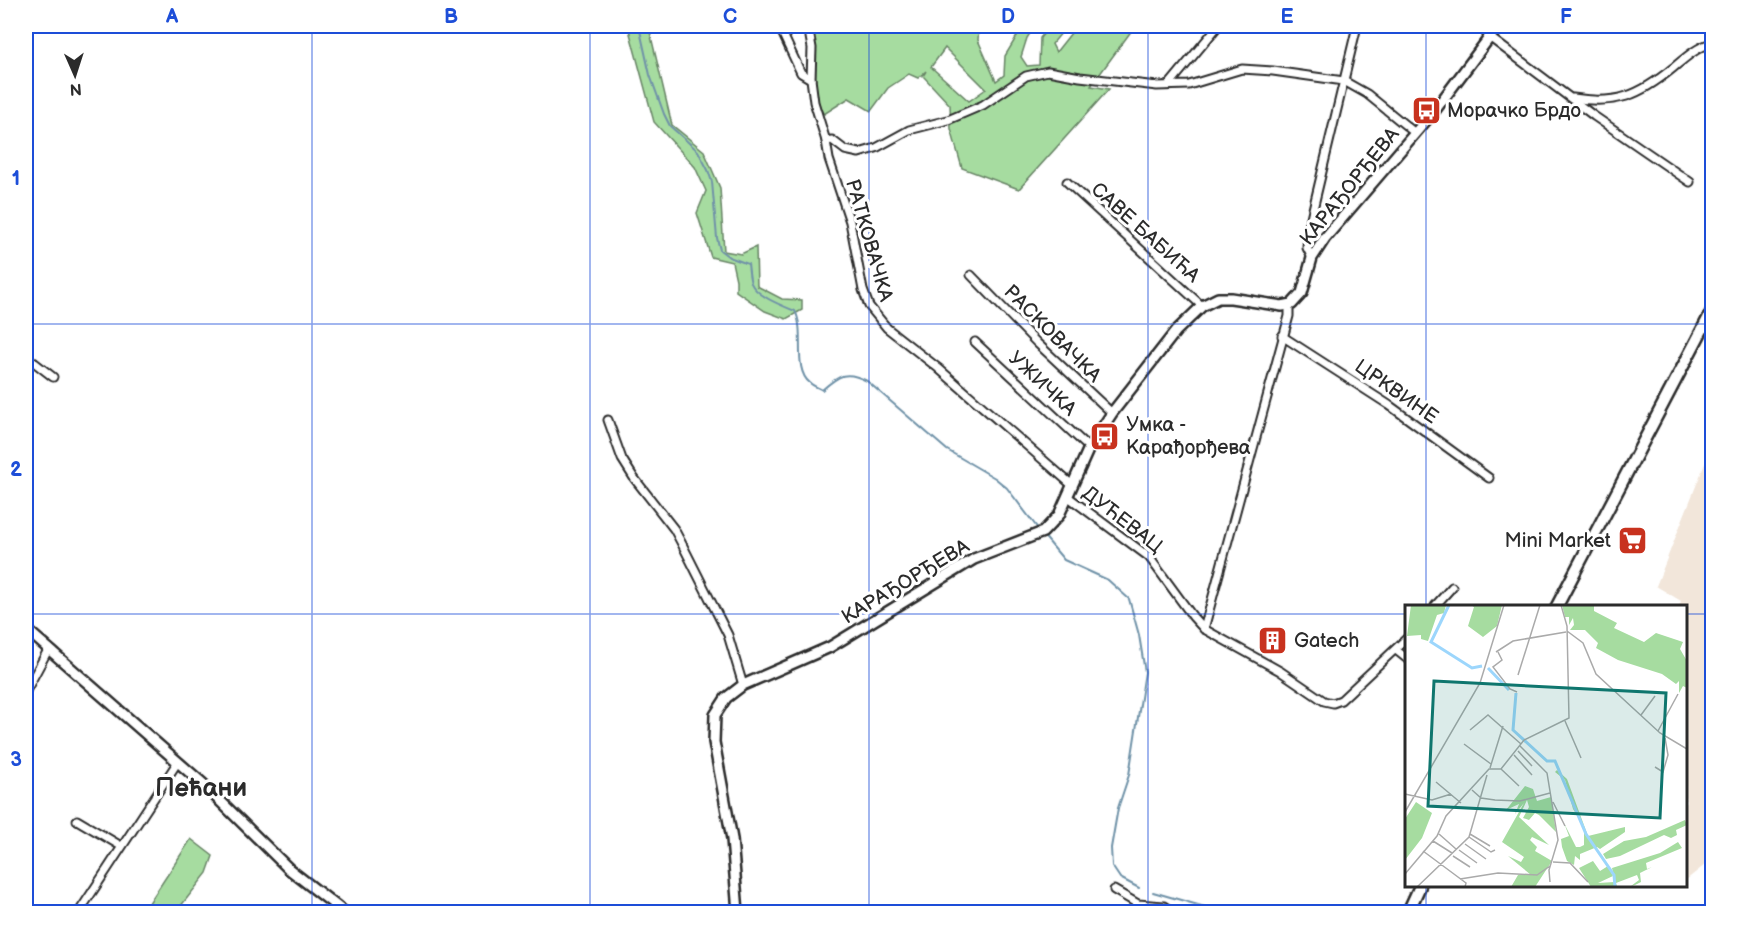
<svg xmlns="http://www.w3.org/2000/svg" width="1738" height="938" viewBox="0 0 1738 938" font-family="'Balsamiq Sans',sans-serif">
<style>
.built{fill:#f2e6da}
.green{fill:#a6dca0;stroke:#688466;stroke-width:1.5;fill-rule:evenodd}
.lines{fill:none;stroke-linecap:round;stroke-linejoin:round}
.stream{stroke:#6f92a8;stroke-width:2}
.minor-casing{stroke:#2b2b2b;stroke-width:11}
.tertiary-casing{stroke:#2b2b2b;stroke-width:14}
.primary-casing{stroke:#2b2b2b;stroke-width:15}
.minor{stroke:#fff;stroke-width:7}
.tertiary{stroke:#fff;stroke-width:9}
.primary{stroke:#fff;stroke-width:10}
.grid{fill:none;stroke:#1d4ed8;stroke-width:1.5;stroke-opacity:0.55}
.labels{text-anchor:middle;stroke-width:6;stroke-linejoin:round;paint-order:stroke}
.poi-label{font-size:20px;fill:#2b2b2b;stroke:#fff;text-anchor:start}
.street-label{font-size:20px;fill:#2b2b2b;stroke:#fff}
.district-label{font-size:26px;font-weight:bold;fill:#2b2b2b;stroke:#fff}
.inset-river{fill:none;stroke:#9cd6fc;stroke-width:3}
.inset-road{fill:none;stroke:#aaa;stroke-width:1.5}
.view{fill:#0f766e;fill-opacity:0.15;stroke:#0f766e;stroke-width:3}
.inset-edge{fill:none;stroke:#2b2b2b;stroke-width:3}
.neatline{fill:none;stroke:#1d4ed8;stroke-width:2}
.grid-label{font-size:20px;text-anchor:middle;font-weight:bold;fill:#1d4ed8}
</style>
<rect width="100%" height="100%" fill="#fff"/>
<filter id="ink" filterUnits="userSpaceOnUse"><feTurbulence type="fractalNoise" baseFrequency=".0167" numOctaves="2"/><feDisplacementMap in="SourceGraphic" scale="12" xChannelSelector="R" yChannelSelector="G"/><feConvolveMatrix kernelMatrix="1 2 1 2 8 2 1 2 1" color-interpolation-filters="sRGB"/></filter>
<g filter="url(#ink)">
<polygon class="built" points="1712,446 1712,868 1705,865 1686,880 1686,606 1679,606 1681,601 1656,586"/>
<g class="green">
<polygon points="628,26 646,26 650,32 672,125 704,151 720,188 724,251 741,254 756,247 757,286 782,299 802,300 802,310 786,319 765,311 736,291 736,280 732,262 711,257 697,213 706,191 695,167 654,122"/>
<path d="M811,26H979L978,40L996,81L1004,75L1005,56L1023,26H1035L1027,38L1021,57L1027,66L1039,65L1040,38L1050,26H1067L1052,44L1056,52L1075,28L1118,26L1123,31L1127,26H1135L1091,86L1109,89L1019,189L962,168L951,129L950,105L923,76L926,71L918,78L909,74L888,88L871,111L849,98L824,114C813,103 813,44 811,26ZM945,48L986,89L969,101L931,67Z"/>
<polygon points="191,839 213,856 207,873 176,912 143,912"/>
</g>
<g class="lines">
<g class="stream">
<path d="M639,26L650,75L664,114L670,126L698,151L708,170L712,182L717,238L720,250L729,257L748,264C749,270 749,277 751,283C756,296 783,306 795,311C806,331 792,369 810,383C813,386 819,388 822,390C839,375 846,370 867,381L947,450L995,478L1007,488L1039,530"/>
<polyline points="1043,535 1064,560 1108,580 1129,599 1139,635 1145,672 1129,775 1118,808 1111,848 1112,866 1120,878 1139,888"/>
<polyline points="1153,892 1205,907 1216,912"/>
</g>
<defs>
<g id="minor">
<polyline points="779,26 801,73 811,79"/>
<polyline points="808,26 812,48 811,79 814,102 826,141 829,159 850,222 863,290 869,306 887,328 938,368 1072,485"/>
<polyline points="1488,36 1594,116 1690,182"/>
<polyline points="1169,85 1218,26"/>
<path d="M1573,98C1616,105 1639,96 1673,68C1685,58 1697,47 1712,43"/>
<polyline points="826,141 832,140 845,150 859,153 876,148 909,130 948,120 983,105 1026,76 1048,71 1080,77 1157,86 1189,85 1242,69 1273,71 1344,81 1367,94 1415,133"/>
<polyline points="1067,182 1202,306"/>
<polyline points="1312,258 1307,248 1308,230 1357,26"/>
<polyline points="971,275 1037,343 1112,413"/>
<polyline points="1282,336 1389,405 1489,478"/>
<polyline points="975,342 1089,448"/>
<polyline points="26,356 53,377"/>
<polyline points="608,420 622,459 634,478 674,529 683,546 728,635 743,685"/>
<polyline points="1067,496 1149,557 1193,617 1204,629 1280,671 1324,701 1333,703 1341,700 1406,639"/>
<polyline points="1435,606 1452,587"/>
<polyline points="1204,629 1289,316 1289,306"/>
<polyline points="1396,650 1406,658"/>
<polyline points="26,691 49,648"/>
<polyline points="77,820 121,846"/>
<polyline points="1114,890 1138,904 1164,906 1173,912"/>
<polyline points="81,909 177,763"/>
</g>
<g id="tertiary">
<polyline points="26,629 202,783 289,869 344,912"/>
<polyline points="738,912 732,839 714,742 715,715 726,698 743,685 830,647 974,559 1043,532 1059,515 1089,448 1112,413 1176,331 1202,306 1218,298 1231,298 1282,306 1292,304 1302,293 1312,258 1325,238 1435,110 1498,26"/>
</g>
<g id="primary">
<polyline points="1557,606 1712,311"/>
<polyline points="1408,912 1420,886"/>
</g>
</defs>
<use href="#minor" class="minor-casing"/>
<use href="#tertiary" class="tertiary-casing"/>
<use href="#primary" class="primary-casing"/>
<use href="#minor" class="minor"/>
<use href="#tertiary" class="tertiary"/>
<use href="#primary" class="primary"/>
</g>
</g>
<path class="grid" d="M312,26V912M590,26V912M869,26V912M1148,26V912M1426,26V606M26,324H1712M26,614H1406M1686,614H1712M1426,886V912"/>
<defs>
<symbol id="bus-square" viewBox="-11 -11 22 22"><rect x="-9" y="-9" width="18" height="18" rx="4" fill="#c8321e" stroke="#fff"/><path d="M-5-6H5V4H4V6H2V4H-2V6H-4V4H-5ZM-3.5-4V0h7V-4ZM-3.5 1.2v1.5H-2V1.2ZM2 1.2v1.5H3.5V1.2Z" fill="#fff"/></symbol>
<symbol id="supermarket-square" viewBox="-11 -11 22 22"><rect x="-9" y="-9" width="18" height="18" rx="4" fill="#c8321e" stroke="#fff"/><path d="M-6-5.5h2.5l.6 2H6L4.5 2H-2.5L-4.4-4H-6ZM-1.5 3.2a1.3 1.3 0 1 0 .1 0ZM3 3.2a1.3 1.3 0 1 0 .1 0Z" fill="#fff"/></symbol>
<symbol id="building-square" viewBox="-11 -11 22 22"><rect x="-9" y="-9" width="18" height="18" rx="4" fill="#c8321e" stroke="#fff"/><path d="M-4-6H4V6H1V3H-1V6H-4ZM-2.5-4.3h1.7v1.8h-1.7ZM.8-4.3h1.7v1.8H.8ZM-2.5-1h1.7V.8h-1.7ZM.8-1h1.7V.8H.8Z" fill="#fff"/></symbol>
</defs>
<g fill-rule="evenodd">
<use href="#bus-square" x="1410" y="94" width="33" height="33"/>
<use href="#bus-square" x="1088" y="420" width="33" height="33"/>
<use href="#supermarket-square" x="1616" y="524" width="33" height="33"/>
<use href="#building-square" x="1256" y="624" width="33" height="33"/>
</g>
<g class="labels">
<g class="poi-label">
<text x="1447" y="117">Морачко Брдо</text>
<text x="1126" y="431">Умка -<tspan x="1126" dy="23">Карађорђева</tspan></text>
<text x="1611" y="547" text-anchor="end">Mini Market</text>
<text x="1294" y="647">Gatech</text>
</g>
<g class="street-label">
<text transform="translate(1349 186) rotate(-51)" y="7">КАРАЂОРЂЕВА</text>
<text transform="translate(1146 232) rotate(42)" y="7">САВЕ БАБИЋА</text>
<text transform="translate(870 240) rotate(74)" y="7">РАТКОВАЧКА</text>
<text transform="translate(1053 333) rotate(45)" y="7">РАСКОВАЧКА</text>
<text transform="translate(1043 383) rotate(43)" y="7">УЖИЧКА</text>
<text transform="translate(1397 391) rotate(35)" y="7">ЦРКВИНЕ</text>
<text transform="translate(1123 519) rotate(38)" y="7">ДУЋЕВАЦ</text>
<text transform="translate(905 581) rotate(-31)" y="7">КАРАЂОРЂЕВА</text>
</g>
<g class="district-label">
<text x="201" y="796">Пећани</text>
</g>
</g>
<g transform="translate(1405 605)">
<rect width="282" height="282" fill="#fff"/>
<path d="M6,0H41L39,8L32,10L23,36L16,34V30L2,31ZM66,0H97L92,21L78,32L63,21L69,2ZM157,0H189V6L212,18L209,23L239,37L251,28L278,37L275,44L282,56V83L278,81L274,88V76L271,79L257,69L213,55L191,43L193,38L180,25H165L169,20L168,13L164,20V12H160ZM152,165L162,174L183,231L220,222V227L195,244L192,242L175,249V255L170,251L169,260L162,256L157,242L156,234L164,231L159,218L171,242H175L179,240V221L168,204L160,175L150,167ZM120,181L128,184L132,196L146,192L151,227L134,210L130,208L124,215L118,213L124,202L122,195L114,212L144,240L127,232L125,235L132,242L130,246L147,256L130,282H106L113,270H126L103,251L116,257L119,252L97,237L119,198L110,209L114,199L101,205ZM11,197L27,208L17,233L0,255V214ZM280,215L282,220L271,225L272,230L266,233L259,230L215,251L201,254L198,249L219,236L241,232ZM273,237L277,243L241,258L242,264L247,262L235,268L236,277L230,280L226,281L234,275L232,270L211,278L212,282H186L174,263L188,256L195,266L203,261L208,271L193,278L210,277L207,263L255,248Z" fill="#a6dca0"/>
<path class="inset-river" d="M44,0L26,37L67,63L77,61M83,63L104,85M111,88L108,125L142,156H150L181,229L209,270L210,282"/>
<path class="inset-road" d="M162,26L178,38L191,69L255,128L282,144M91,47L108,36L161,27M93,47L97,55L88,62L105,84L112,87M113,70L135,0M236,110L250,91M160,116L176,153M65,125L83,110L116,139M253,126L273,89M59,139L86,159M115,141L142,168L153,235L144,265L145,277M113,146L127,161M109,150L127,170M250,162L258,167L263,150L260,133M85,163L98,121M96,164L114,181M31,177L56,198M67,185L76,193L90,195L115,196L145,188M0,189L27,195L46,189M148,197L160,221M0,207L75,78L99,0M34,229L51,244M65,229L85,241M64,232L86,247L90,245M28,236L47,248M60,239L81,254M54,245L72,258M18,246L61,278L60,282M48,251L65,262M148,257L165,258L183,277M0,269L32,231L41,211L84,164H96L119,135L164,113L162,21L156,0M55,274L93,268L132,270L145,261M12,282L64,232L82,170"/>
<path class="view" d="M29,76L261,88L255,213L23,201Z"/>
<rect width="282" height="282" class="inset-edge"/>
</g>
<rect width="1738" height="938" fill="none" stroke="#fff" stroke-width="66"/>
<g transform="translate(75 75) rotate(177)" stroke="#ffffff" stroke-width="4.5" paint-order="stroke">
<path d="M0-4.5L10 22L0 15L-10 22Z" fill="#2b2b2b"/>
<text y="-9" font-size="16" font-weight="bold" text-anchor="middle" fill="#2b2b2b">N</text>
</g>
<rect x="33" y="33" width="1672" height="872" class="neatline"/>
<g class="grid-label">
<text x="172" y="23">A</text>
<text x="451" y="23">B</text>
<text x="730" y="23">C</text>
<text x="1008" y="23">D</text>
<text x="1287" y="23">E</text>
<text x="1566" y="23">F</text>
<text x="16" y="185">1</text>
<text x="16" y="476">2</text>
<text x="16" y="766">3</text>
</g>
</svg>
